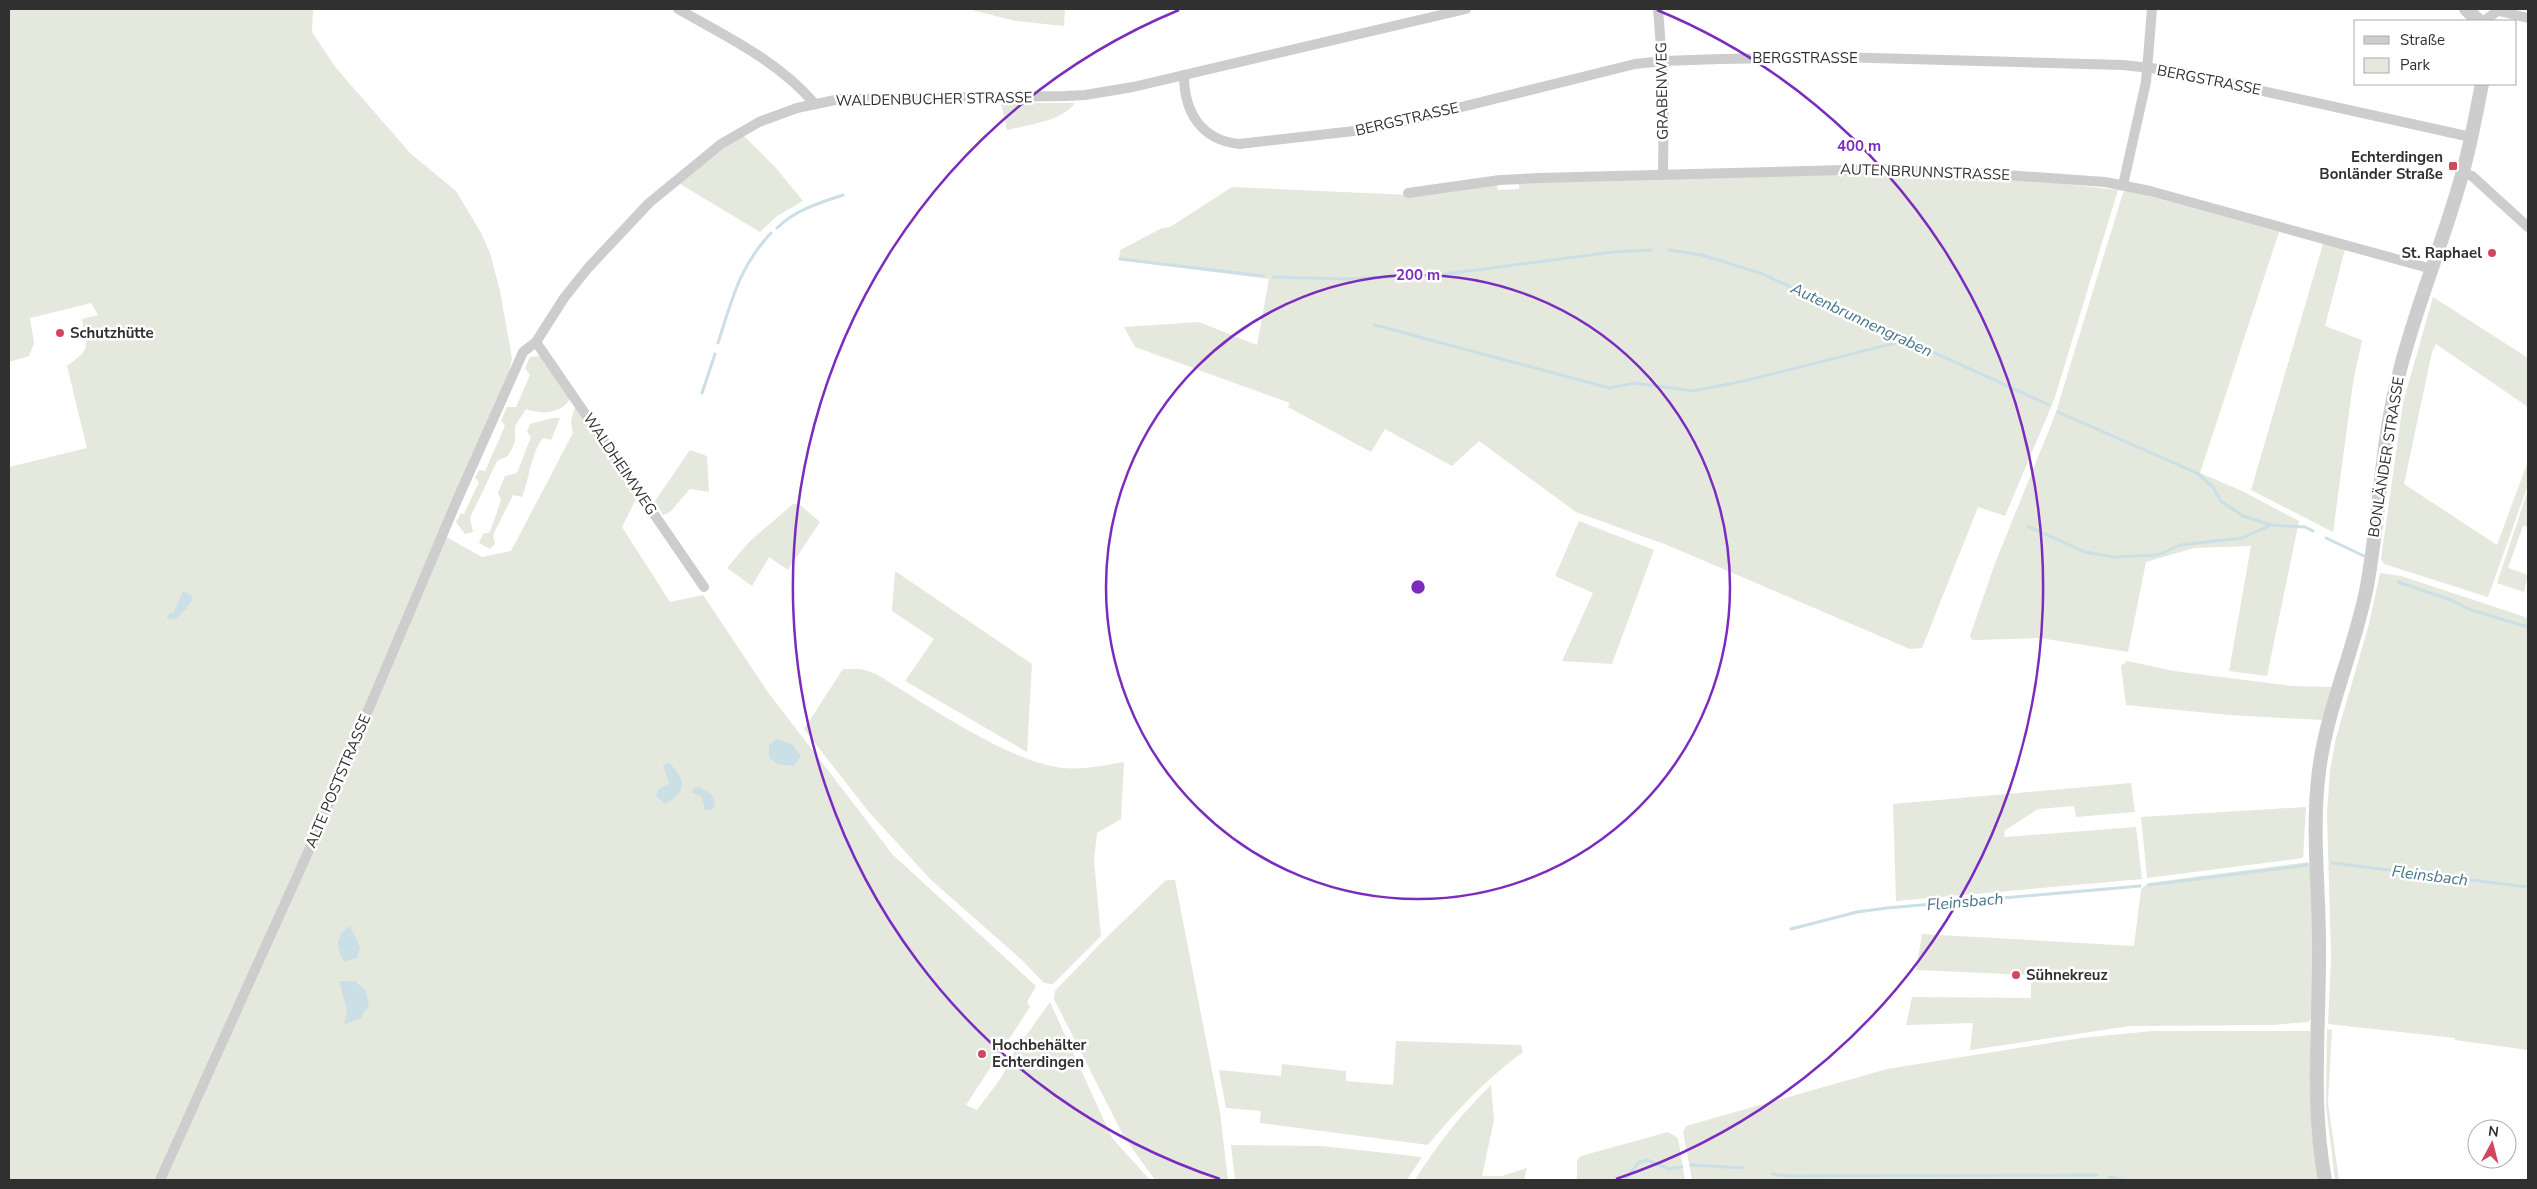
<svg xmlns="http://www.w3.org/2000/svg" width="2537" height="1189" viewBox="0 0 2537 1189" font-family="'Nunito Sans',sans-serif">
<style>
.green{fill:#e4e8dd}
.water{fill:#cbdfe7}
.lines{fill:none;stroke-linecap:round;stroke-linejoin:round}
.stream{stroke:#cbdfe7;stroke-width:3}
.minor{stroke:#cdcdcd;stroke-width:10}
.tertiary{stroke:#cdcdcd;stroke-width:14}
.ring{fill:none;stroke:#7b2cbf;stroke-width:2.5}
.poi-dot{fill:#d1485e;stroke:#fff;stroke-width:2}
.labels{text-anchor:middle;stroke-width:5;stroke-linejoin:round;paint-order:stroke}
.street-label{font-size:15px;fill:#303030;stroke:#fff}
.poi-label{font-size:15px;font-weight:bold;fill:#303030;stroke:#fff;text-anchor:start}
.water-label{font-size:16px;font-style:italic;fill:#477589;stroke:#fff}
.centre{fill:#7b2cbf;stroke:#fff;stroke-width:2.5}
.ring-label{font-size:15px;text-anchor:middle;font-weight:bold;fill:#7b2cbf;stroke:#fff;stroke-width:5;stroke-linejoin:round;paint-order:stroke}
</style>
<rect width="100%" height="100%" fill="#fff"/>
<g class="green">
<path d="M9,9H313L312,32L336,68L411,154L456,191L481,233L490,253L500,291L512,358L507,381L439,533L482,557L511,551L573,433L571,421L575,407L636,499L622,527L670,602L703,595L767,691L893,855L1036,986L1027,1002L1030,1007L966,1105L977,1110L1001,1078L1013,1054L1050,1002L1112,1138L1150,1180H9V467L87,448L67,366C92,348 87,348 82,319L98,315L91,303L30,318L34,343L29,356L9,362Z"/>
<polygon points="968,9 1065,9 1064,26 1015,21"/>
<path d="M1001,103H1075C1062,121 1028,125 1007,130Z"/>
<polygon points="743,135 776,168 803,201 777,216 760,232 677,182 712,154"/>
<polygon points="1900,173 2030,180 2118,190 2054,400 2005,516 1978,507 1922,648 1910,649 1667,545 1576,512 1479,441 1452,466 1385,429 1371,452 1288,407 1290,403 1135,347 1124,327 1199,322 1257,345 1269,279 1119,260 1120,250 1162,228 1170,227 1232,187 1410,195 1497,183 1498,190 1519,189 1519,182"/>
<polygon points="2127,190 2279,232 2200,473 2242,491 2299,521 2267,676 2229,671 2251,546 2194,548 2146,562 2128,652 2040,638 1975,640 1971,639 1970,636 1994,566 2055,415 2123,193"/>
<polygon points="2323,244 2345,249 2325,326 2362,340 2353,383 2333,532 2251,490"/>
<polygon points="2433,297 2528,358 2528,407 2436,344 2432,352 2404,484 2497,545 2528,461 2528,485 2488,597 2384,564 2381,559 2403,403"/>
<path d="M540,356L571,398C561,414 543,415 526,409L515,426V442L508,456L497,461L470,518L473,532L465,534L456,522L461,513L464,514L479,482L475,478L479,470L485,471L505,426L501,420L507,407H516L530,375L525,368L530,357Z"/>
<path d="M552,418H560L551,440L543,438C530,455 530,478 522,497L513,495L493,535L495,544L490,549L479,543L483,534L490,532L501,500L498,493L505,476L517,473L531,437L527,432L530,424Z"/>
<polygon points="690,450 707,456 709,492 690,489 670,512 663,515 655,501"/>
<polygon points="2528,490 2528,527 2523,526 2508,568 2528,575 2524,592 2497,583"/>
<polygon points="793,504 799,504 820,522 788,570 769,557 752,586 727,568 749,542"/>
<polygon points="1579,521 1654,550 1612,664 1562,661 1593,593 1555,576"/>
<polygon points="895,571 1032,664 1027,752 905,681 934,639 892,611"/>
<polygon points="2380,573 2401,576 2528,618 2528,1050 2455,1040 2455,1038 2328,1024 2331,958 2327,813 2330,770 2336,738 2369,624"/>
<polygon points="2127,661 2174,671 2291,686 2332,687 2322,720 2229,715 2126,705 2121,666"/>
<path d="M843,669H861L876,674C926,704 1001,757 1056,767C1079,771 1101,766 1124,762L1121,819L1097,833L1094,861L1101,936L1053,984L1044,983L1023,961L931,880L868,811L804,729Z"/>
<polygon points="2131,783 2135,812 2076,817 2074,806 2038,809 2004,831 2005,837 2136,827 2142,879 1896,901 1893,804"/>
<polygon points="2306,807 2303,858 2147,878 2141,817"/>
<polygon points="2308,862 2312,867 2312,1018 2308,1022 2272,1025 2130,1026 1970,1050 1973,1023 1906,1025 1912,997 2031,998 2031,975 1916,970 1922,934 2134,946 2141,889 2148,883"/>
<polygon points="1166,880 1175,880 1220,1112 1228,1180 1155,1180 1124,1137 1054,999 1055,991 1104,940"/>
<polygon points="2327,1029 2332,1030 2328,1103 2339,1180 2335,1180 2326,1106"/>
<polygon points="2153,1031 2310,1031 2312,1135 2320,1180 1692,1180 1683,1132 1686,1126 1887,1069 2081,1038"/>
<path d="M1396,1041L1521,1045L1523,1052C1485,1080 1458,1109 1428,1145L1260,1123L1261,1111L1226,1108L1219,1070L1281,1076L1282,1064L1346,1071V1081L1393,1085Z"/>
<path d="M1491,1085L1494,1120L1482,1176H1502L1527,1168L1524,1180H1415C1437,1145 1461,1114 1491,1085Z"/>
<polygon points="1668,1132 1678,1138 1685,1180 1577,1180 1577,1160 1581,1156"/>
<polygon points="1231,1145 1322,1146 1422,1157 1407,1180 1235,1180"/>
</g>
<g class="water">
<polygon points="183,591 191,595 193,600 177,619 167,618 167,615 174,612"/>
<polygon points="777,739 792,744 801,756 794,766 777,764 769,758 769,745"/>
<path d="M669,762C685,782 689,788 666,804L656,797L658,790L669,784L663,765Z"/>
<polygon points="698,786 713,796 715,806 711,810 705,810 702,797 692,793 694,788"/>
<path d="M350,926L360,947L357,958L345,962C335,948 335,935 350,926Z"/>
<polygon points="339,981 355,981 366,991 369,1005 360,1019 344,1024 347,1010"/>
</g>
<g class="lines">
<g class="stream">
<path d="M777,228C795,210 819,203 843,195"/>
<polyline points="1669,250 1702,255 1760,273 2049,405"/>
<polyline points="1120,259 1264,276"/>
<polyline points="1273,277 1344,279 1438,275 1613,252 1651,250"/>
<polyline points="1375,325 1609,388 1636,383 1693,391 1744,381 1907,340"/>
<path d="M718,343C732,300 739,267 771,233"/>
<polyline points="702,393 715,354"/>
<polyline points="2058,412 2197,473 2213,487 2221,501 2243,516 2271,525 2305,527 2313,531"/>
<polyline points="2028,526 2085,552 2113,557 2158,555 2180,545 2242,538 2271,525"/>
<polyline points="2326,538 2364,556"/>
<polyline points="2398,582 2451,600 2471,610 2528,627"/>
<polyline points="2332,863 2528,887"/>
<polyline points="2149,885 2307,865"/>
<polyline points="1791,929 1857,912 1887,908 2140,886"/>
<polyline points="1691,1165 1743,1168"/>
<polyline points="1772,1174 1789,1176 2097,1175"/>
<polyline points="2109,1177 2124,1180"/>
<polyline points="1625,1180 1639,1162 1647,1160 1669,1169 1682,1167"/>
</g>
<g class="minor">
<path d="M678,9C726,36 778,61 814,103"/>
<polyline points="1658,9 1664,86 1663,174"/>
<polyline points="2499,11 2528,18"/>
<polyline points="2484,21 2500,9"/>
<path d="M1184,75C1184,112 1201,140 1239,144L1354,131L1393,124L1635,64L1663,61L1720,59L1837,57L2123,65L2168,70L2471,137"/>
<polyline points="2463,173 2472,176 2528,227"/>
<polyline points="2123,185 2146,82 2152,9"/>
<polyline points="1408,193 1500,180 1539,178 1882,169 1980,173 2105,182 2150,191 2432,269"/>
<polyline points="536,342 704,587"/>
<polyline points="160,1180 309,850 458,498 523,352 536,342 564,298 588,268 649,203 721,144 759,122 797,108 840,99 1065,96 1085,95 1133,87 1466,9"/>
</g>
<g class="tertiary">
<polyline points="2466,9 2479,21"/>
<path d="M2325,1180C2311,1104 2319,1033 2319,956C2320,895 2311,832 2319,771C2327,707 2355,649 2367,586C2380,514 2381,440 2400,370C2417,303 2445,238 2463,171C2471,143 2476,113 2482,84"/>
</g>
</g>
<g class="ring">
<circle cx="1418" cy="587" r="312"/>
<path d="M1220 1179A624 624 0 0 1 1179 10M1657 10A624 624 0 0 1 1616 1179"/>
</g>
<g class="poi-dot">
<rect x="2448" y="161" width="10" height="10" rx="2.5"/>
<circle cx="2492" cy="253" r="5"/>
<circle cx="60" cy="333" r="5"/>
<circle cx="2016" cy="975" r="5"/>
<circle cx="982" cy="1054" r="5"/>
</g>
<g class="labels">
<g class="street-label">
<text x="1805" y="63">BERGSTRASSE</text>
<text transform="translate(2209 80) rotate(11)" y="5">BERGSTRASSE</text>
<text transform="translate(1662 91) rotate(-91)" y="5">GRABENWEG</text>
<text transform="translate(934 99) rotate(-1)" y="5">WALDENBUCHER STRASSE</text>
<text transform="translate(1407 119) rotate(-13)" y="5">BERGSTRASSE</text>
<text transform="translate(1925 172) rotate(2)" y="5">AUTENBRUNNSTRASSE</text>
<text transform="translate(2386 457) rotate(-81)" y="5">BONLÄNDER STRASSE</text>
<text transform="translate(620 464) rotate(56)" y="5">WALDHEIMWEG</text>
<text transform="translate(338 781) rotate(-67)" y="5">ALTE POSTSTRASSE</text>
</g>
<g class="poi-label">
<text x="2443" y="162" text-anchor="end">Echterdingen<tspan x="2443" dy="17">Bonländer Straße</tspan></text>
<text x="2482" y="258" text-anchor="end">St. Raphael</text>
<text x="70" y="338">Schutzhütte</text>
<text x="2026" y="980">Sühnekreuz</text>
<text x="992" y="1050">Hochbehälter<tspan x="992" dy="17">Echterdingen</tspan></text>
</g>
<g class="water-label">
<text transform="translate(1862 319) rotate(25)" y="6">Autenbrunnengraben</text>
<text transform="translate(2430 875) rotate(7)" y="6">Fleinsbach</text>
<text transform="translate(1965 901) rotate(-5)" y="6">Fleinsbach</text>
</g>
</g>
<circle cx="1418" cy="587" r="8" class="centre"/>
<g class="ring-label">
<text x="1859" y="151">400 m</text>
<text x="1418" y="280">200 m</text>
</g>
<rect width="2537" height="1189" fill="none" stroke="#303030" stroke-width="20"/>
<rect x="2354" y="20" width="162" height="65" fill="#ffffff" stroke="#acacac"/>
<rect x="2364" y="36" width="25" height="8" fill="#cdcdcd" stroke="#acacac"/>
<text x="2400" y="45" font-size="15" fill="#303030">Straße</text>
<rect x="2364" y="58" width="25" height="15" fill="#e4e8dd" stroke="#acacac"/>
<text x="2400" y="70" font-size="15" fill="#303030">Park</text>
<g transform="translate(2492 1144) rotate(7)"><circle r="24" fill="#ffffff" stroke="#acacac"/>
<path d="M0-4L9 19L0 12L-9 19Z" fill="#d1485e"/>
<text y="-8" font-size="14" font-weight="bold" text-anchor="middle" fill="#303030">N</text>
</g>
</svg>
